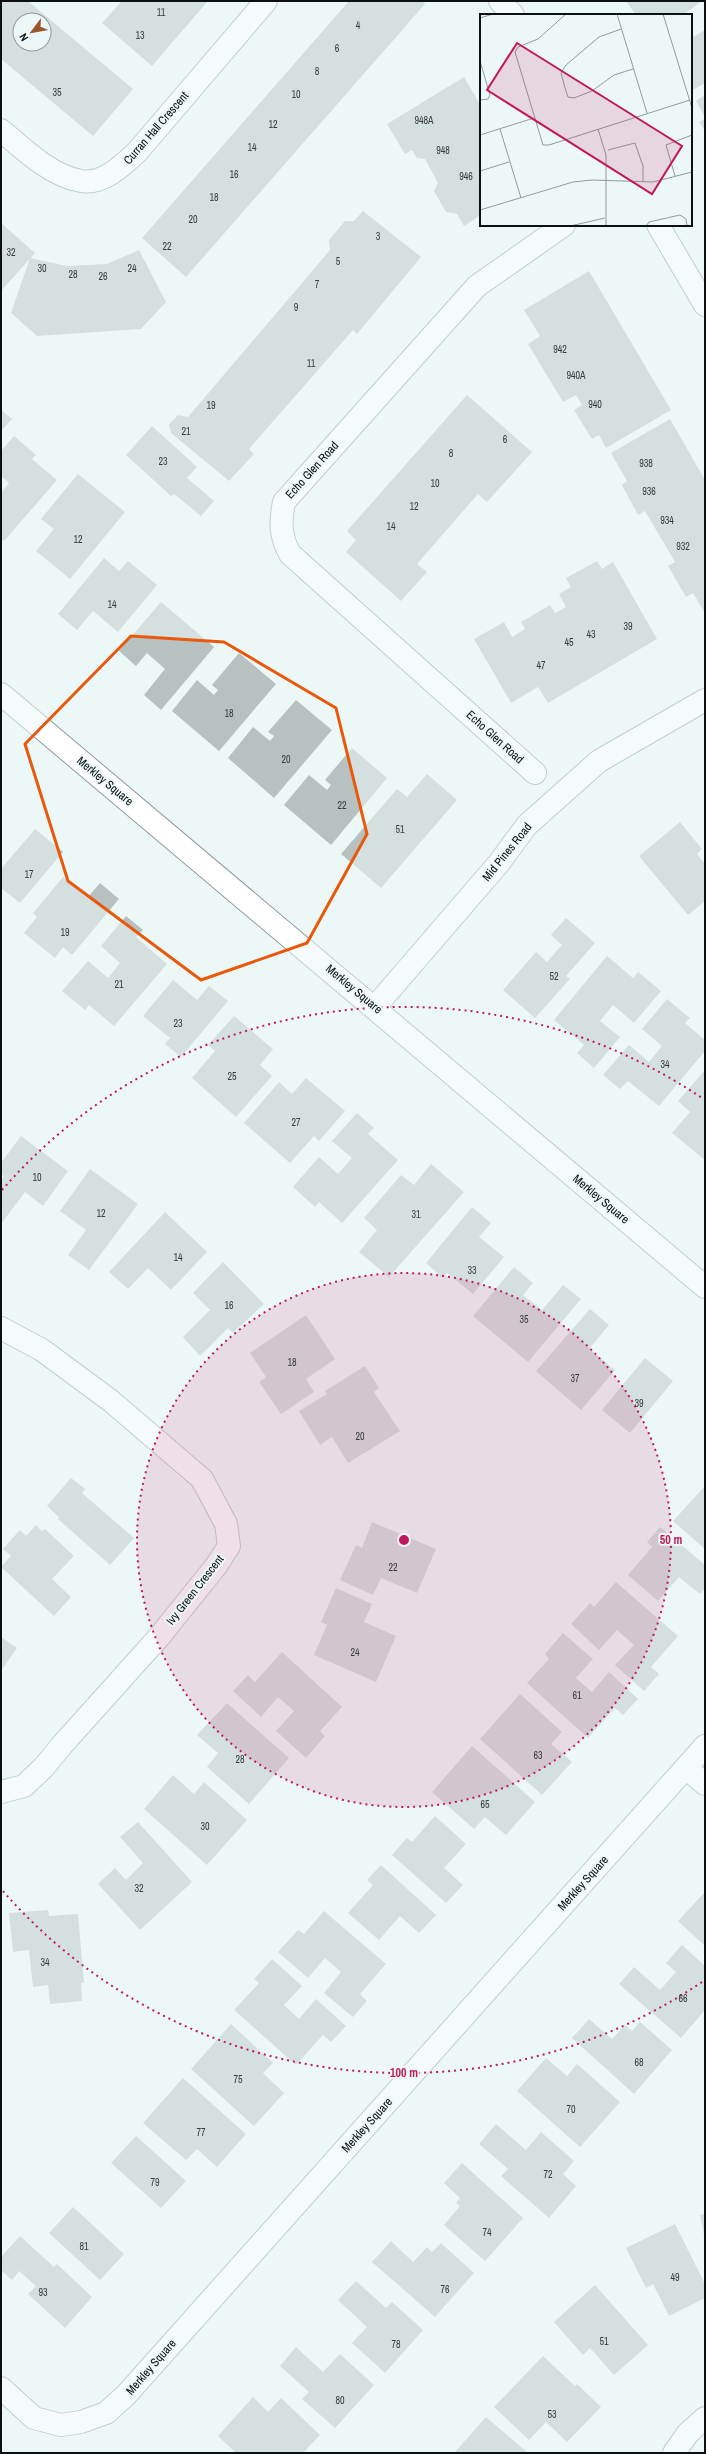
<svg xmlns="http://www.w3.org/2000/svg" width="706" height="2454" viewBox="0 0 706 2454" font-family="'Archivo Narrow',sans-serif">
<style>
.building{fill:#b7c1c1;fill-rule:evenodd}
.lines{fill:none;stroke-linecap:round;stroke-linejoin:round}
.street-casing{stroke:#919b9b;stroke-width:24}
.secondary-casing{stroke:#919b9b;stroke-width:24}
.street{stroke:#fff;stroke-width:22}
.secondary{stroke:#fff;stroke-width:22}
.marked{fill:none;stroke:#e8590c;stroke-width:3;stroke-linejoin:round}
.ring{fill:none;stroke:#c2185b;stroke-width:2;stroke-dasharray:2 4}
.labels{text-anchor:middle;stroke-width:4;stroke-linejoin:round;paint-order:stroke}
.number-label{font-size:10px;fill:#383c3c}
.street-label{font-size:12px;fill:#0d1010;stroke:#ecf7f7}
.inset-road{fill:none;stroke:#939b9b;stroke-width:1}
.view{fill:#c2185b;fill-opacity:0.15;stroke:#c2185b;stroke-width:2}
.inset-edge{fill:none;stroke:#0d1010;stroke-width:2}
.centre{fill:#c2185b;stroke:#ecf7f7;stroke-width:2}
.ring-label{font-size:12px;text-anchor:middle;font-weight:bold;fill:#c2185b;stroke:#ecf7f7;stroke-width:4;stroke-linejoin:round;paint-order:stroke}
</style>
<rect width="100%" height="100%" fill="#ecf7f7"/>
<g class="building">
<path d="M1,1H28L133,89L93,136L1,59ZM20,20H44V44H20Z"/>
<polygon points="122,1 208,1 152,66 102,23"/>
<polygon points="349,1 422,1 425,4 186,277 142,238"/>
<polygon points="626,1 702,1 683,15 636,15"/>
<polygon points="705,30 705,83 691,91 691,38"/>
<polygon points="464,77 481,106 481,215 464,226 457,214 446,212 434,191 438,183 425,159 417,158 412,150 405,154 387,124"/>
<polygon points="705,95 705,117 696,101"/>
<polygon points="705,119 705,131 699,122"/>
<polygon points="363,211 421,257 357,334 353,330 249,449 254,454 229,481 171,433 169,424 178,415 188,417 330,250 329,240 345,221 354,221"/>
<polygon points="1,223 35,253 1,291"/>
<polygon points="139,250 166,302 141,329 37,336 11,313 30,258 67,266 107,264"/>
<polygon points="589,271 671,410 606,448 599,435 592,439 574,410 582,405 576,395 563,402 528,344 540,336 524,310"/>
<polygon points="467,395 532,452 487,502 478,494 417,564 427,572 401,601 346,552 356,540 347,531"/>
<polygon points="1,410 12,419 1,431"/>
<polygon points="670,419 705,480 705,613 693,593 686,597 668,566 675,562 645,511 638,515 622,485 627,481 611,453"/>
<polygon points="152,426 197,467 187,478 214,501 201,516 174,494 171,496 126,455"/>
<polygon points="14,436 36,455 32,459 57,480 4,541 1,539 1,493 9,483 1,476 1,451"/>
<polygon points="78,474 125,512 70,579 36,551 54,529 41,519"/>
<polygon points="104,558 119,571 128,561 157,585 118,632 93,611 77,630 58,614"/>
<polygon points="597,561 602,569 613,562 657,639 548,703 538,687 511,703 474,639 504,622 512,637 525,629 521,622 550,605 555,613 566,607 559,594 571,587 566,578"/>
<polygon points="161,602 214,647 161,710 144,695 165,669 147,653 136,666 119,651"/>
<polygon points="239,653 276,684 219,751 172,711 197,680 214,695 218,690 212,685"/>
<polygon points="296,700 332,730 274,798 228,758 253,727 270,741 274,736 268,732"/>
<polygon points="352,748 387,778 331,845 284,805 309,775 327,790 331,785 325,780"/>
<polygon points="427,774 457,800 381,888 341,854 397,789 407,797"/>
<polygon points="680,822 702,849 697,854 705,864 705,901 688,915 639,856"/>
<polygon points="35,829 63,852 20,903 1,888 1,869"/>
<polygon points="63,877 88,897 100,883 119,899 72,955 63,947 55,958 24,933 37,917 33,913"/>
<polygon points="126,916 143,930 136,937 167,964 114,1026 89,1005 85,1010 62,991 88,961 108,978 120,963 101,946"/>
<polygon points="566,918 595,943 566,976 570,979 535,1018 503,990 536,952 547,962 562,945 551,935"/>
<polygon points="607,956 633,978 638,972 661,991 634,1023 613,1005 600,1021 620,1037 594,1068 577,1053 584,1045 554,1020"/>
<polygon points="173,980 197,1000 209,986 228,1001 181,1057 165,1044 170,1038 143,1016"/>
<polygon points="667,999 690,1018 685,1023 705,1040 705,1051 659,1106 628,1081 620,1089 603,1075 629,1045 649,1062 662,1046 642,1029"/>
<polygon points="234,1016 273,1049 260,1065 272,1076 236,1117 192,1078 215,1051 208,1045"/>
<polygon points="705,1070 705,1160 672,1133 690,1112 678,1101"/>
<polygon points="306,1078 345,1111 319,1141 314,1136 290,1163 244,1123 279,1082 292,1094"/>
<polygon points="357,1113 374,1128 368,1134 398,1160 342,1223 319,1202 315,1207 293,1187 319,1157 338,1174 352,1158 332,1141"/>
<polygon points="21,1136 68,1171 43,1206 25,1192 1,1224 1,1180 4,1176 1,1174 1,1163"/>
<polygon points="431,1164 464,1192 389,1277 359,1252 377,1230 364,1218 401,1175 414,1185"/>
<polygon points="90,1169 138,1204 89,1270 68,1255 86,1230 60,1211"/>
<polygon points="472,1207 491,1223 479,1237 504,1257 473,1294 447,1273 443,1278 426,1263"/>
<polygon points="165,1212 207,1252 171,1290 148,1268 128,1289 109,1272"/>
<polygon points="223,1262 264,1304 233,1333 228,1328 200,1356 183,1337 210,1310 193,1293"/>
<polygon points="514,1267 533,1283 523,1295 542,1310 563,1285 581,1299 528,1362 473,1316"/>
<polygon points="590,1309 609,1325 589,1349 615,1370 581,1410 536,1371"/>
<polygon points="306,1315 335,1359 306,1379 314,1392 281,1414 259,1382 266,1377 250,1353"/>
<polygon points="645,1358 673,1381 630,1433 602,1410"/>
<polygon points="365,1366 379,1388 374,1392 400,1431 348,1463 332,1437 320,1445 299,1411 327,1394 325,1391"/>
<polygon points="71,1478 85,1489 82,1493 134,1538 110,1565 58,1519 59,1517 47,1506"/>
<polygon points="705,1486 705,1549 673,1521"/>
<polygon points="372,1522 436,1549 417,1593 381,1578 373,1595 340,1580 356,1545 362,1548"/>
<polygon points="36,1525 42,1531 45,1529 74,1556 52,1579 71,1597 54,1616 1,1567 11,1556 3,1549 20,1530 26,1536"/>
<polygon points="660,1527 705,1565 705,1588 700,1594 679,1577 658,1601 628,1575 652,1547 647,1542"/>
<polygon points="616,1582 678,1636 651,1667 659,1674 644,1691 615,1665 634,1645 617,1630 599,1650 571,1624 590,1603 594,1607"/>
<polygon points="336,1588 372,1604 364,1622 396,1636 376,1682 314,1655 327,1625 321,1622"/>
<polygon points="563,1633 593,1659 576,1678 592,1692 609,1672 638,1699 623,1715 615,1708 588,1738 527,1683 549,1659 545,1654"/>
<polygon points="1,1637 17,1648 1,1671"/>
<polygon points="282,1652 342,1707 320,1731 325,1736 306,1758 276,1731 294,1711 278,1697 261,1717 233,1691 248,1675 255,1682"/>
<polygon points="520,1694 562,1732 551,1744 572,1762 542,1795 480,1739"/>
<polygon points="227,1703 289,1758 249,1804 207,1767 218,1753 197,1735"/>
<polygon points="472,1746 535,1802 506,1835 485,1817 474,1829 432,1792"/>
<polygon points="173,1775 194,1794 204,1782 247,1820 207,1865 144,1809"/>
<polygon points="435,1816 466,1844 444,1868 463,1885 446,1903 392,1855 407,1838 412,1842"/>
<polygon points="138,1822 192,1882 140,1930 98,1884 115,1868 126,1880 143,1863 120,1837"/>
<polygon points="381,1865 436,1915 419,1933 400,1916 379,1940 348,1913 373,1885 367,1880"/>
<polygon points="705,1892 705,1946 678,1921"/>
<polygon points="48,1910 49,1916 78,1914 84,1983 81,1983 82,2001 50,2004 48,1985 33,1987 29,1950 13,1952 9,1913"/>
<polygon points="324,1911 386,1964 360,1994 367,2001 353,2017 324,1993 341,1972 325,1958 308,1978 278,1952 298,1930 304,1934"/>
<polygon points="682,1945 705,1966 705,2010 681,2038 619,1984 634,1967 660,1990 676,1972 666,1963"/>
<polygon points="272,1959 302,1986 284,2005 299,2019 316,1999 346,2026 331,2042 323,2035 296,2065 234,2010 259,1983 254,1979"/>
<polygon points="589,2019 612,2039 625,2025 632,2031 640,2022 672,2050 634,2094 572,2038"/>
<polygon points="231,2024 273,2063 263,2073 284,2093 254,2126 191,2069"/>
<polygon points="546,2058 567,2076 577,2064 620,2102 580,2147 517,2091"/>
<polygon points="183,2078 246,2134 217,2167 197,2149 186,2160 143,2123"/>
<polygon points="496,2124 526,2150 541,2132 574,2161 563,2174 576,2186 549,2218 501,2176 508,2169 479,2144"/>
<polygon points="136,2136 186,2181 161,2208 111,2163"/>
<polygon points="462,2163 523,2218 485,2261 444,2225 460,2206 456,2203 460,2198 444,2183"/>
<polygon points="73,2207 124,2254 100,2280 49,2233"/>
<polygon points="705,2214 705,2235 704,2235 700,2215"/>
<polygon points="675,2224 705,2284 705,2298 669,2316 653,2284 646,2288 626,2248"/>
<polygon points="20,2236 54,2267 57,2264 92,2297 65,2328 28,2294 36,2286 19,2271 12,2280 1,2270 1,2257"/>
<polygon points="391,2241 413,2262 427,2247 432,2252 441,2243 474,2273 435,2317 372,2262"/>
<polygon points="356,2281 386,2308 392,2302 423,2330 385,2373 352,2343 367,2327 338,2300"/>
<polygon points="595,2285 648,2345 614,2375 590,2348 583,2355 554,2322"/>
<polygon points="296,2347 323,2372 340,2354 374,2385 335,2428 302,2399 309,2392 280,2366"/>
<polygon points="543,2356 575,2386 577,2384 601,2407 567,2442 546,2422 529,2440 494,2407"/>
<polygon points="253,2397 268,2412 281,2398 320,2435 303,2453 236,2453 218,2436"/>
<polygon points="486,2417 528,2453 454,2453"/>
</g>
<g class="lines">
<defs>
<g id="street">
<path d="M1,130C23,149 51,176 81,181C103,185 123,165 137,152L266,1"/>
<polyline points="1,694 705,1287"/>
<path d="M535,773L290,554C280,536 280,522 284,502L477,286L564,225"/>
<polyline points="375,1007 499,863 527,825 599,761 705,700"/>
<polyline points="1,1328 42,1350 111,1401 202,1479 226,1524 229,1546 216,1566 159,1637 62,1745 44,1767 24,1786 1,1792"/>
<polyline points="686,1768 705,1784"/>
<polyline points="1,2388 34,2418 61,2425 81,2422 106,2413 126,2395 705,1746"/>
<polyline points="674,2453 688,2433 705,2418"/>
</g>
<g id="secondary">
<polyline points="500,1 513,15"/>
<polyline points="658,225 705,305"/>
</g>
</defs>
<use href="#street" class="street-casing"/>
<use href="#secondary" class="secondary-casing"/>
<use href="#street" class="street"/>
<use href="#secondary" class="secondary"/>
</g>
<path d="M0 0H706V2454H0ZM131,636L224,642L336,708L367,834L307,943L201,980L68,881L25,744Z" fill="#ecf7f7" fill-opacity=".55" fill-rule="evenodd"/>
<path class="marked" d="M131,636L224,642L336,708L367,834L307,943L201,980L68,881L25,744Z"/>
<circle cx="404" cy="1540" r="267" fill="#c2185b" fill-opacity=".12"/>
<g class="ring">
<circle cx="404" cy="1540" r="267"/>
<path d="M702 1982A533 533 0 0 1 2 1890M2 1190A533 533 0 0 1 702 1098"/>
</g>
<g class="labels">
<g class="number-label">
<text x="161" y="16">11</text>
<text x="358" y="29">4</text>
<text x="140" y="39">13</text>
<text x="337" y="52">6</text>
<text x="317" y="75">8</text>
<text x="57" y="96">35</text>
<text x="296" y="98">10</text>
<text x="424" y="124">948A</text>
<text x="273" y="128">12</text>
<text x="252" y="151">14</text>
<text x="443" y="154">948</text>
<text x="234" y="178">16</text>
<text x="466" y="180">946</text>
<text x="214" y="201">18</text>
<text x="193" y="223">20</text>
<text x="378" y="240">3</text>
<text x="167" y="250">22</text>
<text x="11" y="256">32</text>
<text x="338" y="265">5</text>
<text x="42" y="272">30</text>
<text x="132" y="272">24</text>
<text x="73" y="278">28</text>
<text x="103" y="280">26</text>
<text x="317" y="288">7</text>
<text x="296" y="311">9</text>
<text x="560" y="353">942</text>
<text x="311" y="367">11</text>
<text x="576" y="379">940A</text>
<text x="595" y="408">940</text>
<text x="211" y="409">19</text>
<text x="186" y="435">21</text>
<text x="505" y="443">6</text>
<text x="451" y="457">8</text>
<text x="163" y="465">23</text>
<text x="646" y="467">938</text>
<text x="435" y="487">10</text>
<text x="649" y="495">936</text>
<text x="414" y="510">12</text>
<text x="667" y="524">934</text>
<text x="391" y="530">14</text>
<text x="78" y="543">12</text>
<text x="683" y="550">932</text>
<text x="112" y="608">14</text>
<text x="628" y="630">39</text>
<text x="591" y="638">43</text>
<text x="569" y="646">45</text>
<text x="541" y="669">47</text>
<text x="229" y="717">18</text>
<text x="286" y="763">20</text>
<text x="342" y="809">22</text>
<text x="400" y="833">51</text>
<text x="29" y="878">17</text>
<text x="65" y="936">19</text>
<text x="554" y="980">52</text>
<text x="119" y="988">21</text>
<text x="178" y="1027">23</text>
<text x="665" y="1068">34</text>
<text x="232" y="1080">25</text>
<text x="296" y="1126">27</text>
<text x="37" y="1181">10</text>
<text x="101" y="1217">12</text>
<text x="416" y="1218">31</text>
<text x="178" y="1261">14</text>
<text x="472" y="1274">33</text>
<text x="229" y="1309">16</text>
<text x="524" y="1323">35</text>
<text x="292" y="1366">18</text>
<text x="575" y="1382">37</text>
<text x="639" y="1407">39</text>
<text x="360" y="1440">20</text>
<text x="393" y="1571">22</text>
<text x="355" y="1656">24</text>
<text x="577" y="1699">61</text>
<text x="538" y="1759">63</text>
<text x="240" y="1763">28</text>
<text x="485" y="1808">65</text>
<text x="205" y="1830">30</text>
<text x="139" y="1892">32</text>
<text x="45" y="1966">34</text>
<text x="683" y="2002">66</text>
<text x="639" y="2066">68</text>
<text x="238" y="2083">75</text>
<text x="571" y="2113">70</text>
<text x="201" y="2136">77</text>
<text x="548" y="2178">72</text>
<text x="155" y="2186">79</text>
<text x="487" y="2236">74</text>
<text x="84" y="2250">81</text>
<text x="675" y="2281">49</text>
<text x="445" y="2293">76</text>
<text x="43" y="2296">93</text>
<text x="604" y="2345">51</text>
<text x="396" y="2348">78</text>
<text x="340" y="2404">80</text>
<text x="552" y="2418">53</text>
</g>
<g class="street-label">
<text transform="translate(156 128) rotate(-49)" y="4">Curran Hall Crescent</text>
<text transform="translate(312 470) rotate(-48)" y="4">Echo Glen Road</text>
<text transform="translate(495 737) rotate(42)" y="4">Echo Glen Road</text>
<text transform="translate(105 781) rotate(40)" y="4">Merkley Square</text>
<text transform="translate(507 852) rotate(-51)" y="4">Mid Pines Road</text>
<text transform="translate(354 989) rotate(40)" y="4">Merkley Square</text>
<text transform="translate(601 1199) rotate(40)" y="4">Merkley Square</text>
<text transform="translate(195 1590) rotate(-52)" y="4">Ivy Green Crescent</text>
<text transform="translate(583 1883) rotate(-48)" y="4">Merkley Square</text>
<text transform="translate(367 2125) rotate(-48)" y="4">Merkley Square</text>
<text transform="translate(151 2367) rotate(-49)" y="4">Merkley Square</text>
</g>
</g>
<g transform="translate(480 14)">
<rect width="212" height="212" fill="#ecf7f7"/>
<path class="inset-road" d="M86,0L58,25L38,33L35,38L63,131H69L210,86M137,0L167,99M183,0L212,94M0,4L13,0M141,15L119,23L86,51L81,59L85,74L88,83L94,84L112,77L134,61L153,55M0,47L10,81L8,85L0,86M20,115L41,184M118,115L126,141V212M0,121L54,104M128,136L155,129L163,152V167M0,157L29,148M195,162L186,131L212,121M0,196L93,168L112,166L173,168L212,158M90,212L125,204M166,212L169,208L200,201L206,205L207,212"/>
<path class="view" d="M37,29L202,132L172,180L7,76Z"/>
<rect width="212" height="212" class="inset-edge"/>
</g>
<circle cx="404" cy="1540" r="6" class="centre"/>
<g class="ring-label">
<text x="671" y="1544">50 m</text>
<text x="404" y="2077">100 m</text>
</g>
<rect width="706" height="2454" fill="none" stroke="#0d1010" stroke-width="4"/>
<g transform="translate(32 32) rotate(238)"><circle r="19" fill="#ecf7f7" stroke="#939b9b"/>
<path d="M0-3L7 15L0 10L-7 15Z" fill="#9c552d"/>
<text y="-6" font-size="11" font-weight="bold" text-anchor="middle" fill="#0d1010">N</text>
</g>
</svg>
